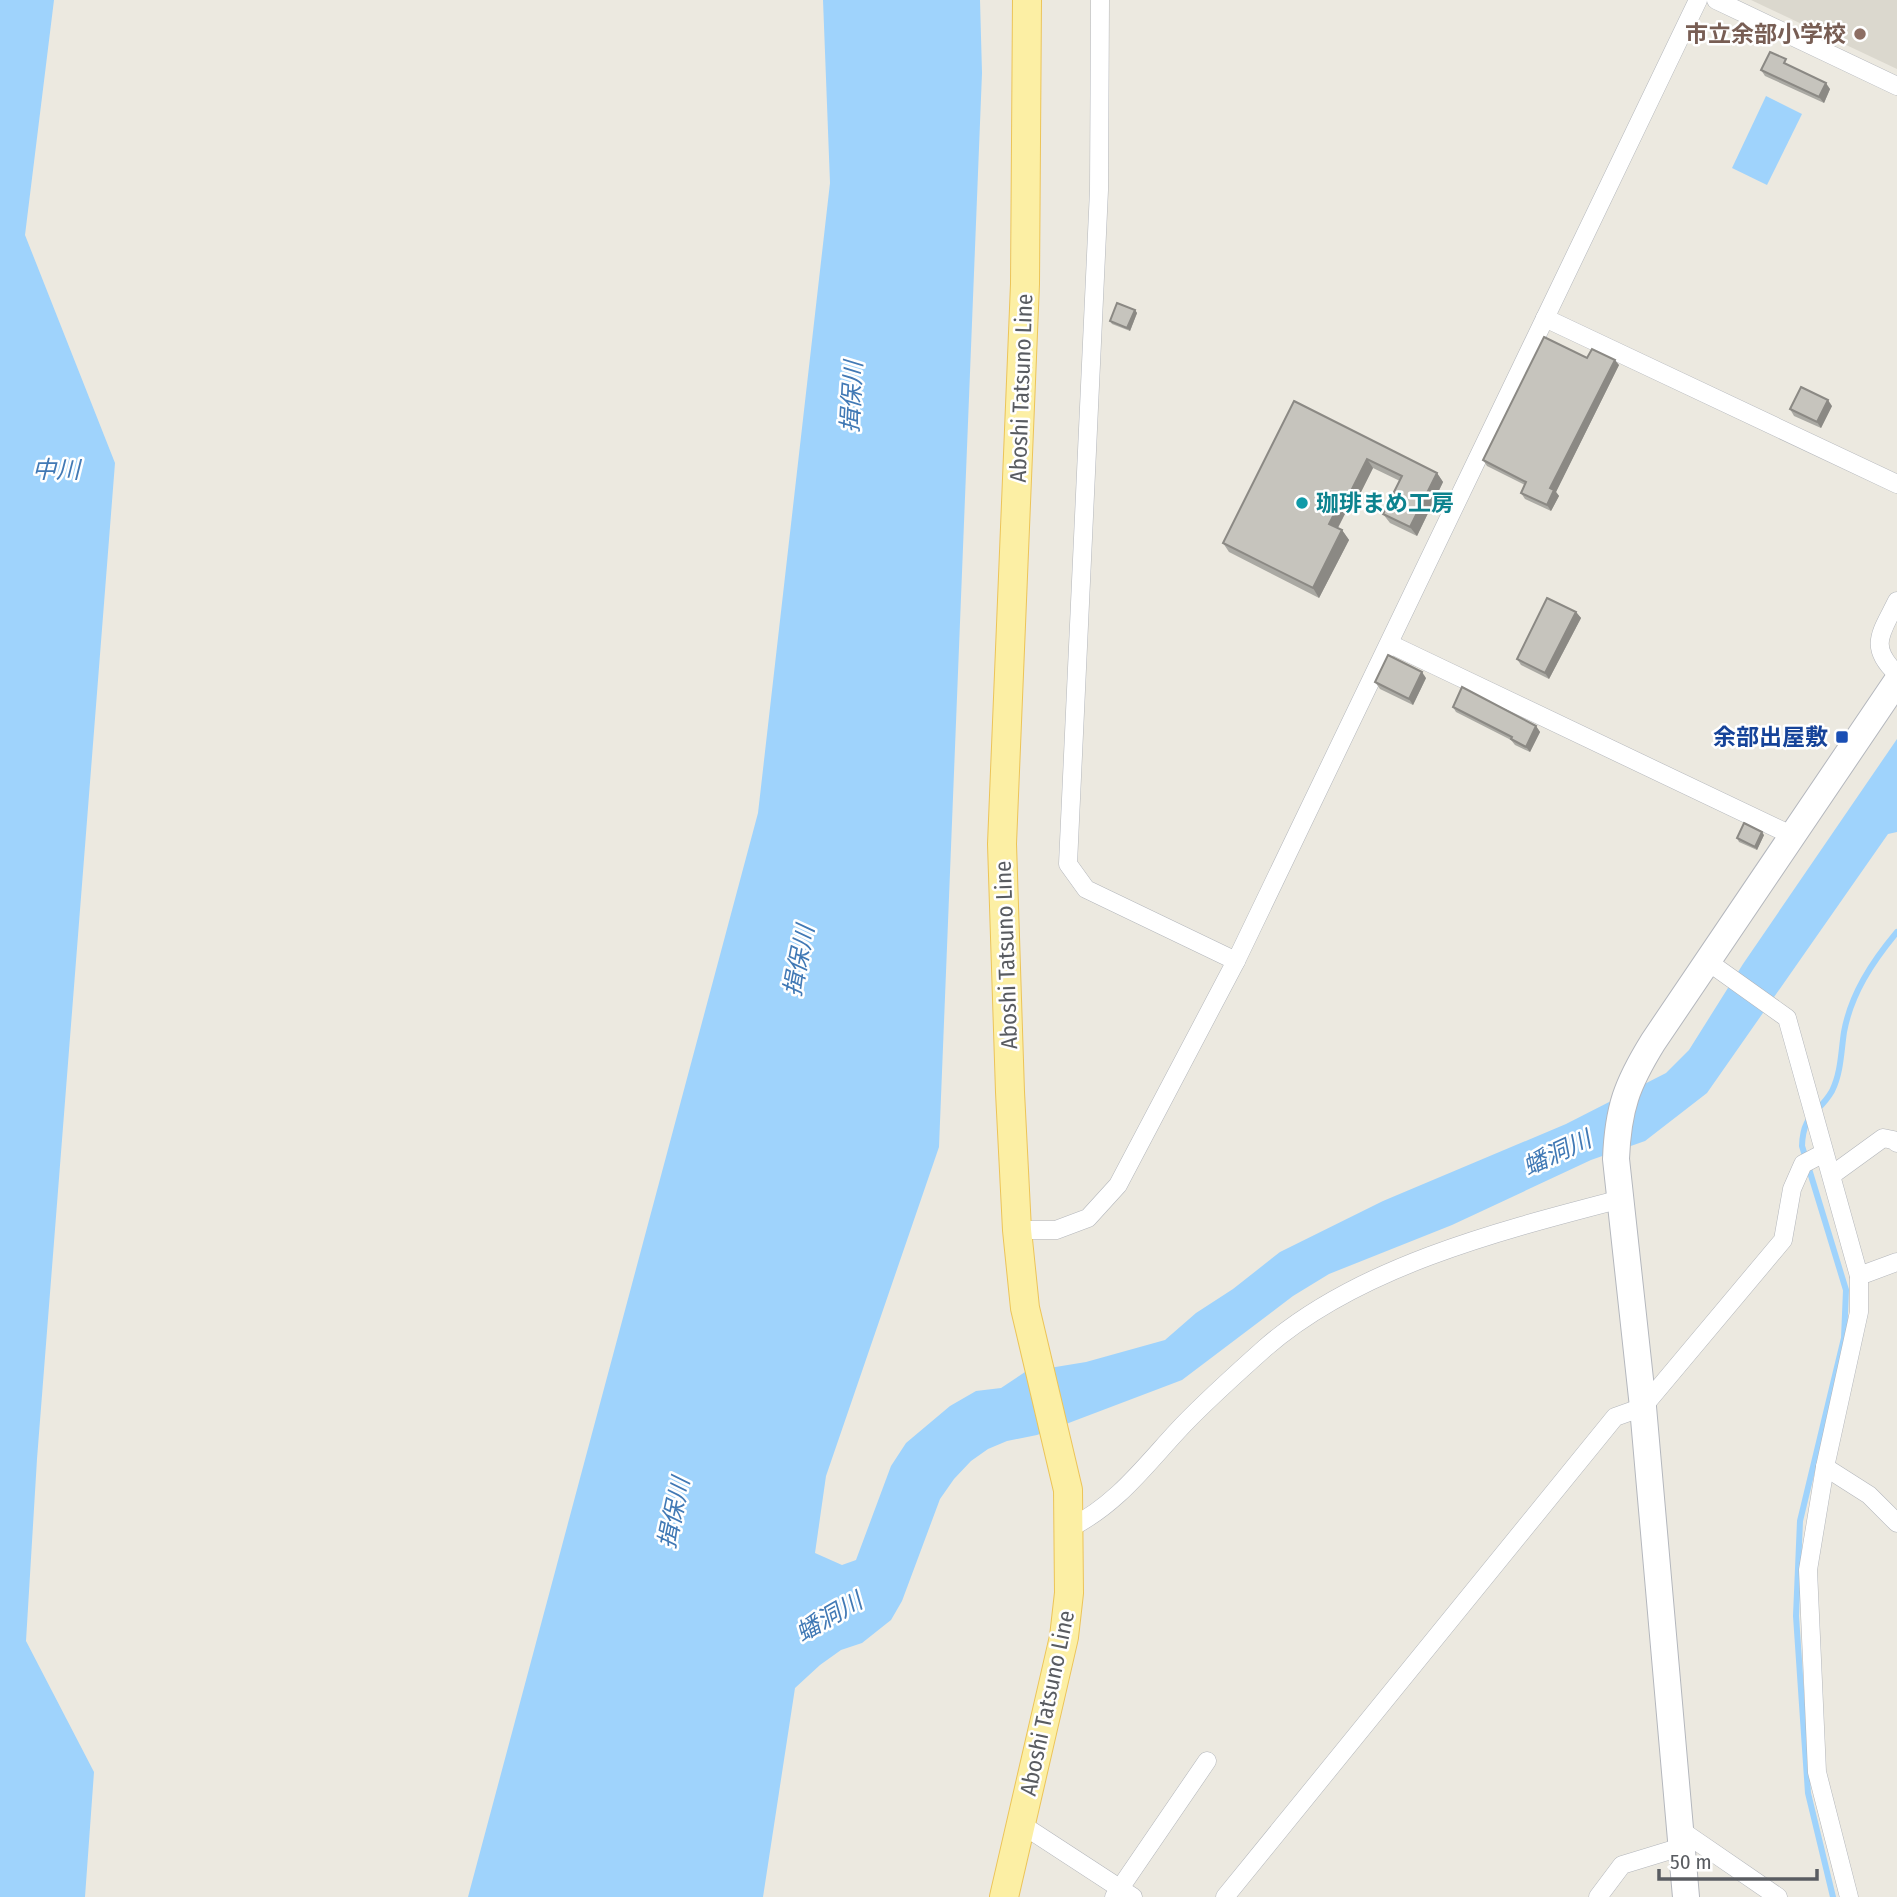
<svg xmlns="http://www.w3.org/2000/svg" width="1897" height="1897" viewBox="0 0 1897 1897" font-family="'Fira Sans Condensed','Noto Sans JP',sans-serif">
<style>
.education{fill:#dbd8ce}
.water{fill:#9fd3fc}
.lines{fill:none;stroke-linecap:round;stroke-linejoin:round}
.stream{stroke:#9fd3fc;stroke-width:6}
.street-casing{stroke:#b3b6bb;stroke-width:19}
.secondary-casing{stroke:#b4b7bd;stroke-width:28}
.primary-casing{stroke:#ecc458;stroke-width:30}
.street{stroke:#fff;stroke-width:18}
.secondary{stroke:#fff;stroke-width:26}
.primary{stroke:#fcefa4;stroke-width:28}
.wall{fill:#aaa9a3}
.shaded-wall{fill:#8b8984}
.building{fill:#c6c4bd;stroke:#8b8984;stroke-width:2}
.education-dot{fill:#8d6e63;stroke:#fff;stroke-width:2.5}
.culture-dot{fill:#0f9aa8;stroke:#fff;stroke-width:2.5}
.transit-dot{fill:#1a4fb4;stroke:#fff;stroke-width:2.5}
.labels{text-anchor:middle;stroke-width:5;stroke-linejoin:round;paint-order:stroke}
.education-label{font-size:23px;font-weight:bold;fill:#785e54;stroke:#fff;text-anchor:end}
.street-label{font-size:23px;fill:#595c61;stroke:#fff}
.culture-label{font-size:23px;font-weight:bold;fill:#0d838f;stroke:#fff;text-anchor:start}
.transit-label{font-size:23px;font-weight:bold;fill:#164399;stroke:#fff;text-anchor:end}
.water-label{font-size:24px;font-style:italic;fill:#4179b5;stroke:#fff}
</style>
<rect width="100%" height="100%" fill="#ece9e0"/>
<polygon class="education" points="1751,0 1897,0 1897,69"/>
<g class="water">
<polygon points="0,0 54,0 25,235 115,463 37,1459 26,1641 94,1772 85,1897 0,1897"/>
<polygon points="823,0 980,0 982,73 939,1147 826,1476 815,1553 842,1565 856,1560 891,1466 906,1443 950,1406 976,1391 1001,1388 1025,1372 1086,1362 1165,1340 1196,1313 1233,1289 1280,1252 1383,1201 1566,1124 1666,1073 1689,1050 1743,964 1897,739 1897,832 1888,834 1707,1093 1645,1141 1591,1160 1452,1225 1329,1274 1293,1296 1182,1380 1037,1435 1007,1441 988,1449 971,1461 954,1479 940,1499 902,1601 891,1620 862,1643 841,1650 820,1665 795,1688 763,1897 468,1897 758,813 830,183"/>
<polygon points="1766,96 1802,114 1767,185 1732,168"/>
</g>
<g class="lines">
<path class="stream" d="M1833,1897L1808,1793L1796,1616L1800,1521L1844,1338L1846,1290L1802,1146C1803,1113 1818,1115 1832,1091C1841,1073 1841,1052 1844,1032C1851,994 1872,962 1897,932"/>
<defs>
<g id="street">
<polyline points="1100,0 1099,190 1068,864 1086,889 1236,961"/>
<polyline points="1716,0 1897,86"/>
<polyline points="1545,318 1897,484"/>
<path d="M1897,601C1882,632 1867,646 1897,674"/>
<polyline points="1390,644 1791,835"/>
<polyline points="1707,961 1787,1018 1859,1276 1859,1312 1825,1467 1808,1570 1817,1772 1849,1897"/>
<polyline points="1832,1175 1883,1138 1893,1140 1897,1143"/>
<polyline points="1017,1230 1056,1230 1088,1218 1118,1185 1236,961 1698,0"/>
<polyline points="1859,1276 1897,1262"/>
<polyline points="1825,1467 1869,1495 1897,1523"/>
<path d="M1070,1528C1119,1503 1146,1464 1183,1425C1209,1398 1237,1373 1265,1348C1359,1266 1502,1230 1621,1199"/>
<polyline points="1021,1824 1133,1897"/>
<polyline points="1679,1829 1778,1897"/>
<polyline points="1114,1897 1207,1761"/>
<polyline points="1225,1897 1615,1417 1643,1407 1783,1240 1792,1189 1803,1164 1824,1153"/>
<polyline points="1598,1897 1622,1865 1681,1847"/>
</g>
<path id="secondary" d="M1686,1897L1643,1407L1616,1159C1618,1108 1627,1084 1653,1042L1897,681"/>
<polyline id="primary" points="1004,1897 1064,1637 1069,1593 1068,1490 1025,1308 1017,1230 1010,1092 1002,844 1025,284 1027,0"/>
</defs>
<use href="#street" class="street-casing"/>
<use href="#secondary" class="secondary-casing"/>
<use href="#primary" class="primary-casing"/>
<use href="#street" class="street"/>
<use href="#secondary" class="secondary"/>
<use href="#primary" class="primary"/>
</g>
<g class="wall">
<polygon points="1790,66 1830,89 1824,103 1765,76 1761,70"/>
<polygon points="1135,310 1137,313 1130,331 1112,324 1110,321"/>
<polygon points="1587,358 1619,365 1556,492 1559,496 1551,511 1525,499 1521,493 1525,485 1487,466 1483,460"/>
<polygon points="1294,401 1437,473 1443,482 1417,536 1390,523 1383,514 1400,481 1373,468 1355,504 1351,502 1338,528 1342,530 1349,540 1319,598 1229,552 1223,543"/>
<polygon points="1832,406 1821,428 1794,416 1790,409"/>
<polygon points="1576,612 1581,618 1549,679 1521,665 1517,659"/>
<polygon points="1426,678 1413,705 1380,689 1375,682"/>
<polygon points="1453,707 1536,726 1540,732 1530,752 1515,745 1511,740 1456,712"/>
<polygon points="1764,835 1757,850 1739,842 1737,838"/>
</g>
<g class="shaded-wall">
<polygon points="1826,83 1830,89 1824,103 1819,97"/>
<polygon points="1135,310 1137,313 1130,331 1127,328"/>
<polygon points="1615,360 1619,365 1556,492 1559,496 1551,511 1547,505 1550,488"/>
<polygon points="1828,400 1832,406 1821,428 1817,422"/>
<polygon points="1367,459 1373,468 1355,504 1349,495"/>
<polygon points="1437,473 1443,482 1417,536 1410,527"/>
<polygon points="1345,493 1351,502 1335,533 1329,524"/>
<polygon points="1342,530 1349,540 1319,598 1313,588"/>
<polygon points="1576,612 1581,618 1549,679 1545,673"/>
<polygon points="1422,672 1426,678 1413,705 1409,699"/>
<polygon points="1536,726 1540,732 1530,752 1526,747"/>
<polygon points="1762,832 1764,835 1757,850 1755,847"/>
</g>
<g class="building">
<polygon points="1770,52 1786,59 1784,63 1826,83 1819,97 1761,70"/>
<polygon points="1117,303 1135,310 1127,328 1110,321"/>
<polygon points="1544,337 1587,358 1592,349 1615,360 1550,488 1554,490 1547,505 1521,493 1526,482 1483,460"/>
<polygon points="1801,387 1828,400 1817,422 1790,409"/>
<polygon points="1294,401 1437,473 1410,527 1383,514 1402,476 1367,459 1349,495 1345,493 1329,524 1342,530 1313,588 1223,543"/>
<polygon points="1547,598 1576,612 1545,673 1517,659"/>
<polygon points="1388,655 1422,672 1409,699 1375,682"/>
<polygon points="1462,687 1536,726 1526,747 1511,739 1512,737 1453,707"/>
<polygon points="1744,823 1762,832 1755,847 1737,838"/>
</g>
<circle class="education-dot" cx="1860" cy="34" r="7"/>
<circle class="culture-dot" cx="1302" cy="503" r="7"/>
<rect class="transit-dot" x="1835" y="730" width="14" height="14" rx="3.5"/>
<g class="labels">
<g class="education-label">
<text x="1846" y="42">市立余部小学校</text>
</g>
<g class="street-label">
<text transform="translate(1021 388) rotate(-88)" y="8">Aboshi Tatsuno Line</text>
<text transform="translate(1006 955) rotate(-92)" y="8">Aboshi Tatsuno Line</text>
<text transform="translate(1047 1703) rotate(-78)" y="8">Aboshi Tatsuno Line</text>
</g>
<g class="culture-label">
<text x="1316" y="511">珈琲まめ工房</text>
</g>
<g class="transit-label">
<text x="1828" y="745">余部出屋敷</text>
</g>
<g class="water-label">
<text transform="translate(852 397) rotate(-87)" y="8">揖保川</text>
<text x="56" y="478">中川</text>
<text transform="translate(799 961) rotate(-79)" y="8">揖保川</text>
<text transform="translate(1557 1153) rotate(-25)" y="8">蟠洞川</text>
<text transform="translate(674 1513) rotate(-78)" y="8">揖保川</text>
<text transform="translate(829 1617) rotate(-30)" y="8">蟠洞川</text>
</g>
</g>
<path d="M1659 1869v10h158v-10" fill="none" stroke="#595c61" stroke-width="3.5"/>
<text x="1670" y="1869" font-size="21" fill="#595c61" stroke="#ffffff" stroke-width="5" paint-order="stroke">50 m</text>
</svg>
